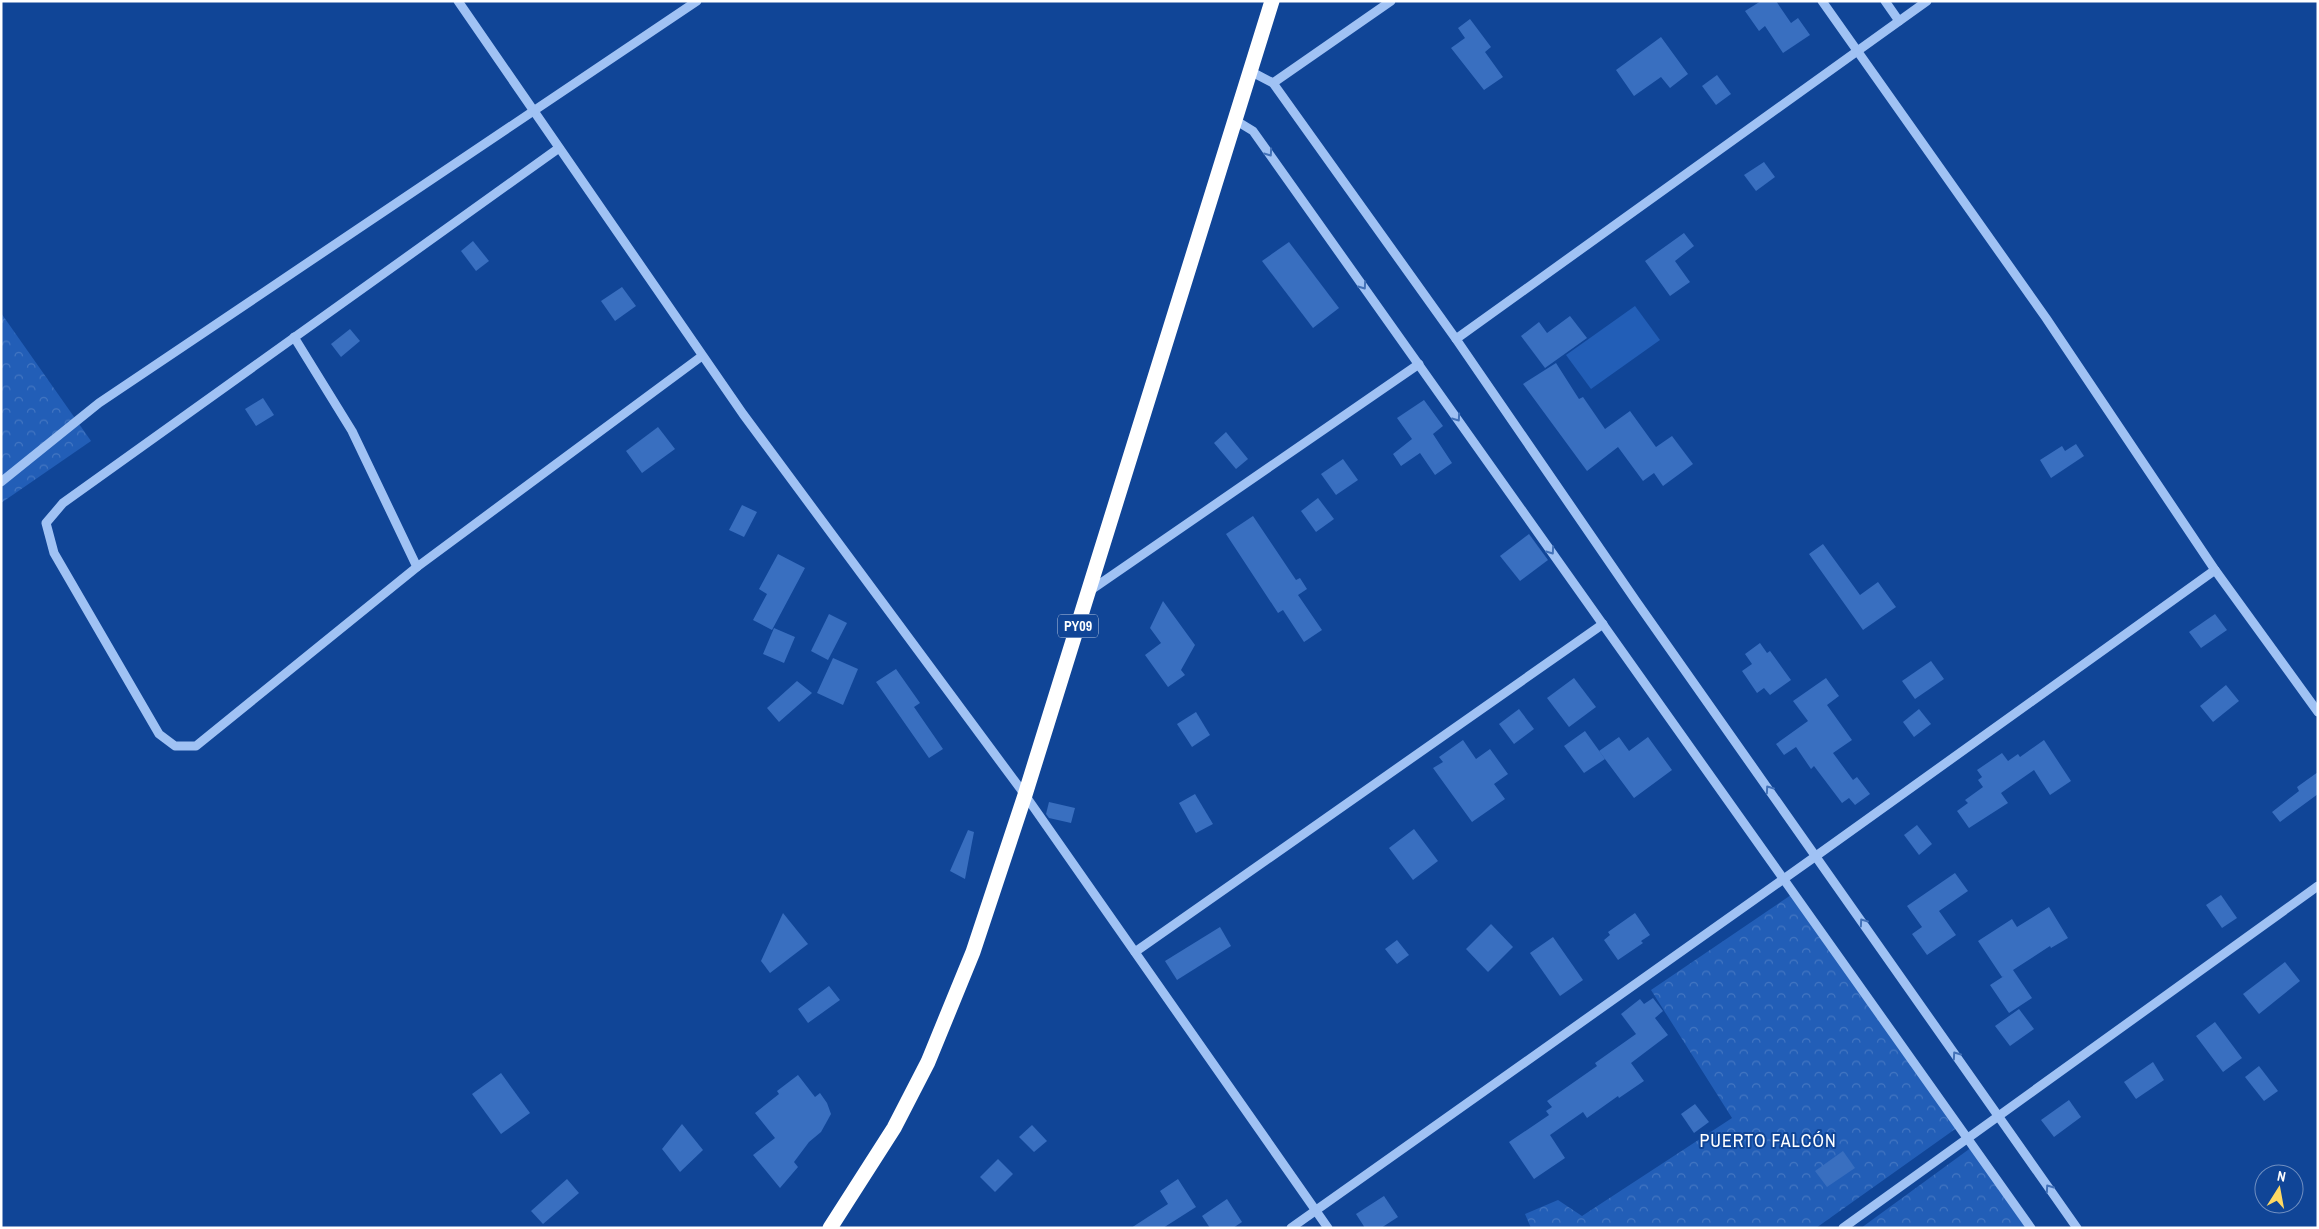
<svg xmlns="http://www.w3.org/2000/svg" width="2319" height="1229" viewBox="0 0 2319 1229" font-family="'Archivo Narrow',sans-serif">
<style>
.forest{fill:url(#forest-crowns)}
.pitch{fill:#225eb7}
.building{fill:#396fc0}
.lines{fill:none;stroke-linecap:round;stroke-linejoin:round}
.minor{stroke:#a0c2f4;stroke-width:9}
.highway{stroke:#fff;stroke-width:15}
.oneway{stroke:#4271b8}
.labels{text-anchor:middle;stroke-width:4;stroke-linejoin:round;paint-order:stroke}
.shield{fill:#104597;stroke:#b7c7e0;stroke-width:1}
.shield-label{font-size:14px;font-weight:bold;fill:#fff}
.quarter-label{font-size:18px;letter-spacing:1px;fill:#fff;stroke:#104597}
</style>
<defs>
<pattern id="forest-crowns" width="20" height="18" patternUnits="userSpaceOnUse" patternTransform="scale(1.25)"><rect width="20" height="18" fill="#225eb7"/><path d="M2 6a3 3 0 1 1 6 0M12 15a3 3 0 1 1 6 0" fill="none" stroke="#4376c2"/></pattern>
</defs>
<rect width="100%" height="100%" fill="#104597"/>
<g class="forest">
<polygon points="1,313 91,441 1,503"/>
<polygon points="1794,893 1958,1127 1816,1228 1531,1228 1525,1214 1558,1200 1582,1216 1732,1118 1651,990"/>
<polygon points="1972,1147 2029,1228 1861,1228"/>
</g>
<polygon class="pitch" points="1635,306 1660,340 1591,389 1566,355"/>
<g class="building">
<polygon points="1761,1 1776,1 1791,23 1798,18 1810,35 1783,53 1765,26 1759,31 1745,11"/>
<polygon points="1470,19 1491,47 1485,52 1503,77 1484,90 1451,48 1465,38 1458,28"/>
<polygon points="1661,37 1688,74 1670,88 1661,77 1634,96 1616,70"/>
<polygon points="1717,75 1731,94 1716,105 1702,86"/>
<polygon points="1764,162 1775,177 1756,191 1744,175"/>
<polygon points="1684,233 1694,246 1675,261 1690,282 1670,296 1645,261"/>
<polygon points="473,241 489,261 476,271 461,251"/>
<polygon points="1289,242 1339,308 1313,328 1262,261"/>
<polygon points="622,287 636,306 615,321 601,301"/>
<polygon points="1570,316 1587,338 1545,368 1521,336 1539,322 1547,333"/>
<polygon points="350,329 360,341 341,357 331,344"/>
<polygon points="1556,363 1579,399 1583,397 1605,429 1630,411 1656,447 1672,436 1693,464 1663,486 1654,473 1643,481 1618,447 1587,471 1523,384"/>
<polygon points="263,398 274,415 256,426 245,409"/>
<polygon points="1424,400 1443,426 1433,434 1452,463 1435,475 1420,453 1401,466 1393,454 1412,439 1397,418"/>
<polygon points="658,427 675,449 642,473 626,451"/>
<polygon points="1226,432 1248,459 1236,469 1214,443"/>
<polygon points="2076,444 2084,456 2051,478 2040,460 2062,446 2065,451"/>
<polygon points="1343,459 1358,480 1336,495 1321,474"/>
<polygon points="1318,498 1334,519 1316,532 1301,511"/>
<polygon points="742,505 757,512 744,537 729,530"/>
<polygon points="1253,516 1296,580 1300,578 1307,589 1298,595 1322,630 1304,642 1283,610 1278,613 1226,534"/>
<polygon points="1529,534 1548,560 1520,581 1500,556"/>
<polygon points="1823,544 1860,595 1878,582 1896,607 1863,630 1809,554"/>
<polygon points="778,554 805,568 772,630 753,620 767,594 759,589"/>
<polygon points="1163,601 1195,645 1181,670 1185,675 1168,687 1145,655 1161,643 1150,628"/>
<polygon points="829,614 847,623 828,660 811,651"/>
<polygon points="2215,614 2227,630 2201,648 2189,632"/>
<polygon points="774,628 795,637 784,663 763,654"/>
<polygon points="1760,643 1767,653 1770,651 1791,680 1770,695 1764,688 1757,693 1742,671 1752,664 1745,654"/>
<polygon points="833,658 858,669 843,705 817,693"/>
<polygon points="1931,661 1944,679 1915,699 1902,681"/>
<polygon points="896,669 920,703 914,707 943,749 929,758 876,682"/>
<polygon points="1574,678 1596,707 1569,727 1547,698"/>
<polygon points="1826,678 1839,696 1827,705 1852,740 1833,753 1853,780 1857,777 1870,794 1855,805 1849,798 1842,803 1814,766 1811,769 1796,747 1784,755 1776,744 1808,721 1793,701"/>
<polygon points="797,681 812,693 779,722 767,708"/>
<polygon points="2226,685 2239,701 2213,722 2200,706"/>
<polygon points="1519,709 1534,729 1514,744 1499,724"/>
<polygon points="1919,709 1931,724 1914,737 1903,722"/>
<polygon points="1196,712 1210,735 1192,747 1177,724"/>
<polygon points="1585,731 1605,759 1584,773 1564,746"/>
<polygon points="1619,737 1629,751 1648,737 1672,770 1634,798 1599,751"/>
<polygon points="1463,740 1476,759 1490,749 1508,774 1494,784 1505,799 1472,822 1433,768 1443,762 1439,757"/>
<polygon points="2044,740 2071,781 2050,795 2034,770 2001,793 2008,803 1969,828 1957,811 1968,803 1965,800 1983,787 1978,780 1982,777 1977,770 2002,753 2008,761 2018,754 2020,757"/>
<polygon points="2318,772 2318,794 2280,822 2272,812 2299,791 2297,787"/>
<polygon points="1195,794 1213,824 1196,833 1179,803"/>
<polygon points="1049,802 1075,808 1071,823 1049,818 1046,814"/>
<polygon points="1917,825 1932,844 1919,855 1904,835"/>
<polygon points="1414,829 1438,861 1413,880 1389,848"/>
<polygon points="968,830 974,832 965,879 950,871"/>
<polygon points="1955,873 1968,891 1939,911 1956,935 1927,955 1912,934 1922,927 1907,906"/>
<polygon points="2221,895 2237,918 2222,928 2206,905"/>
<polygon points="2049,907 2068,938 2051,948 2050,946 2013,970 2032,998 2009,1013 1990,985 2004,976 2002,977 1978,941 2012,919 2017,927"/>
<polygon points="783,913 808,944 770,973 761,961"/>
<polygon points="1635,913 1650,935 1641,941 1643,943 1618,960 1604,940 1610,935 1608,932"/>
<polygon points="1491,924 1513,947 1488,972 1466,949"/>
<polygon points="1220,927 1231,946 1177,980 1165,961"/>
<polygon points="1553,937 1583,980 1560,996 1530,953"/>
<polygon points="1397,940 1409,955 1397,964 1385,949"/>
<polygon points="2285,962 2300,981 2259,1014 2243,994"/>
<polygon points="829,986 840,1000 808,1023 798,1009"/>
<polygon points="1653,998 1663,1011 1655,1018 1668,1035 1631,1063 1644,1081 1619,1098 1618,1096 1587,1118 1583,1112 1550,1135 1565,1158 1534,1179 1509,1142 1549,1115 1546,1111 1552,1107 1547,1101 1597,1066 1595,1063 1636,1034 1621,1014 1640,999 1644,1004"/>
<polygon points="2019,1009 2034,1029 2010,1046 1995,1026"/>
<polygon points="2215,1022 2242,1058 2223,1072 2196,1036"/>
<polygon points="2153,1062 2164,1080 2136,1099 2124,1082"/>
<polygon points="2259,1066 2278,1091 2264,1101 2245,1077"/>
<polygon points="501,1073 530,1113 501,1134 472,1094"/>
<polygon points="798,1075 815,1097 820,1093 827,1103 831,1114 821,1132 809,1142 794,1162 798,1167 780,1188 753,1155 775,1138 755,1113 779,1094 777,1091"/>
<polygon points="2069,1100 2081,1117 2054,1137 2041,1120"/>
<polygon points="1695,1104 1709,1122 1694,1133 1681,1114"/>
<polygon points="682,1124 703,1150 680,1172 662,1149"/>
<polygon points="1032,1125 1047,1141 1034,1152 1019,1137"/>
<polygon points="1843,1151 1855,1168 1827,1187 1815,1171"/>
<polygon points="998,1159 1013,1174 995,1192 980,1177"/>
<polygon points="567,1179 579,1193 543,1224 531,1211"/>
<polygon points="1178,1179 1196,1207 1163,1228 1131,1228 1168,1204 1160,1191"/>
<polygon points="1384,1196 1398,1217 1381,1228 1365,1228 1356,1214"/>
<polygon points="1227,1199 1242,1222 1233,1228 1210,1228 1202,1216"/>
</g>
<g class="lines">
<g class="minor">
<polyline points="458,1 743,414 1025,795 1328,1228"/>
<polyline points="1822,1 2046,318 2215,570 2318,712"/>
<polyline points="1885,1 1899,21"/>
<polyline points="1250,71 1273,83 1456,339 1636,601 2077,1228"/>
<polyline points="1273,83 1391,1"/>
<polyline points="1235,120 1253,131 2031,1228"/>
<polyline points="559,148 63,503 46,523 54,553 159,734 175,746 196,746 417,567 702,356"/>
<polyline points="294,337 352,431 417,567"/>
<polyline points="1456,339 1927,1"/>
<polyline points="1,482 99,403 697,1"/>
<polyline points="1088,592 1419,364"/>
<polyline points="1135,952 1603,624"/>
<polyline points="1291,1228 1816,856 2215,570"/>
<polyline points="1843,1228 2318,886"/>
</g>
<polyline class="highway" points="830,1228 894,1128 928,1062 973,952 1025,795 1272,1"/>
</g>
<defs><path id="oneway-chevron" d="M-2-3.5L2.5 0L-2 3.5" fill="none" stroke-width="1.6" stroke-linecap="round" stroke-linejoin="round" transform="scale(1.25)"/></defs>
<g class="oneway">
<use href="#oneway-chevron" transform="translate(1269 153) rotate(55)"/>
<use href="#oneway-chevron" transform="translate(1363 286) rotate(55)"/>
<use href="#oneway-chevron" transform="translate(1457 418) rotate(55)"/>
<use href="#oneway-chevron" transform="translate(1551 551) rotate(55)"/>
<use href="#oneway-chevron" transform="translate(1769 789) rotate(-125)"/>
<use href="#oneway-chevron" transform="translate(1863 922) rotate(-125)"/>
<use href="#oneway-chevron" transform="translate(1956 1055) rotate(-125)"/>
<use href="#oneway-chevron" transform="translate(2049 1188) rotate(-125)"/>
</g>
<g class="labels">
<rect class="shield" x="1058" y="614.5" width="40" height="23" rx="4"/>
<g class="shield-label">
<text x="1078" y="631">PY09</text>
</g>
<g class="quarter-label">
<text x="1768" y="1147">PUERTO FALCÓN</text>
</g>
</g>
<rect width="2319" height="1229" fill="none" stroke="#ffffff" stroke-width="5"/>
<g transform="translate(2279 1189) rotate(11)"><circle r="24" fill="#104597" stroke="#708fc1"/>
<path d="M0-4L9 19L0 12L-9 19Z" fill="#ffd963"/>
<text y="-8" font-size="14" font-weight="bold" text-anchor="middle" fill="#ffffff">N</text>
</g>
</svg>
